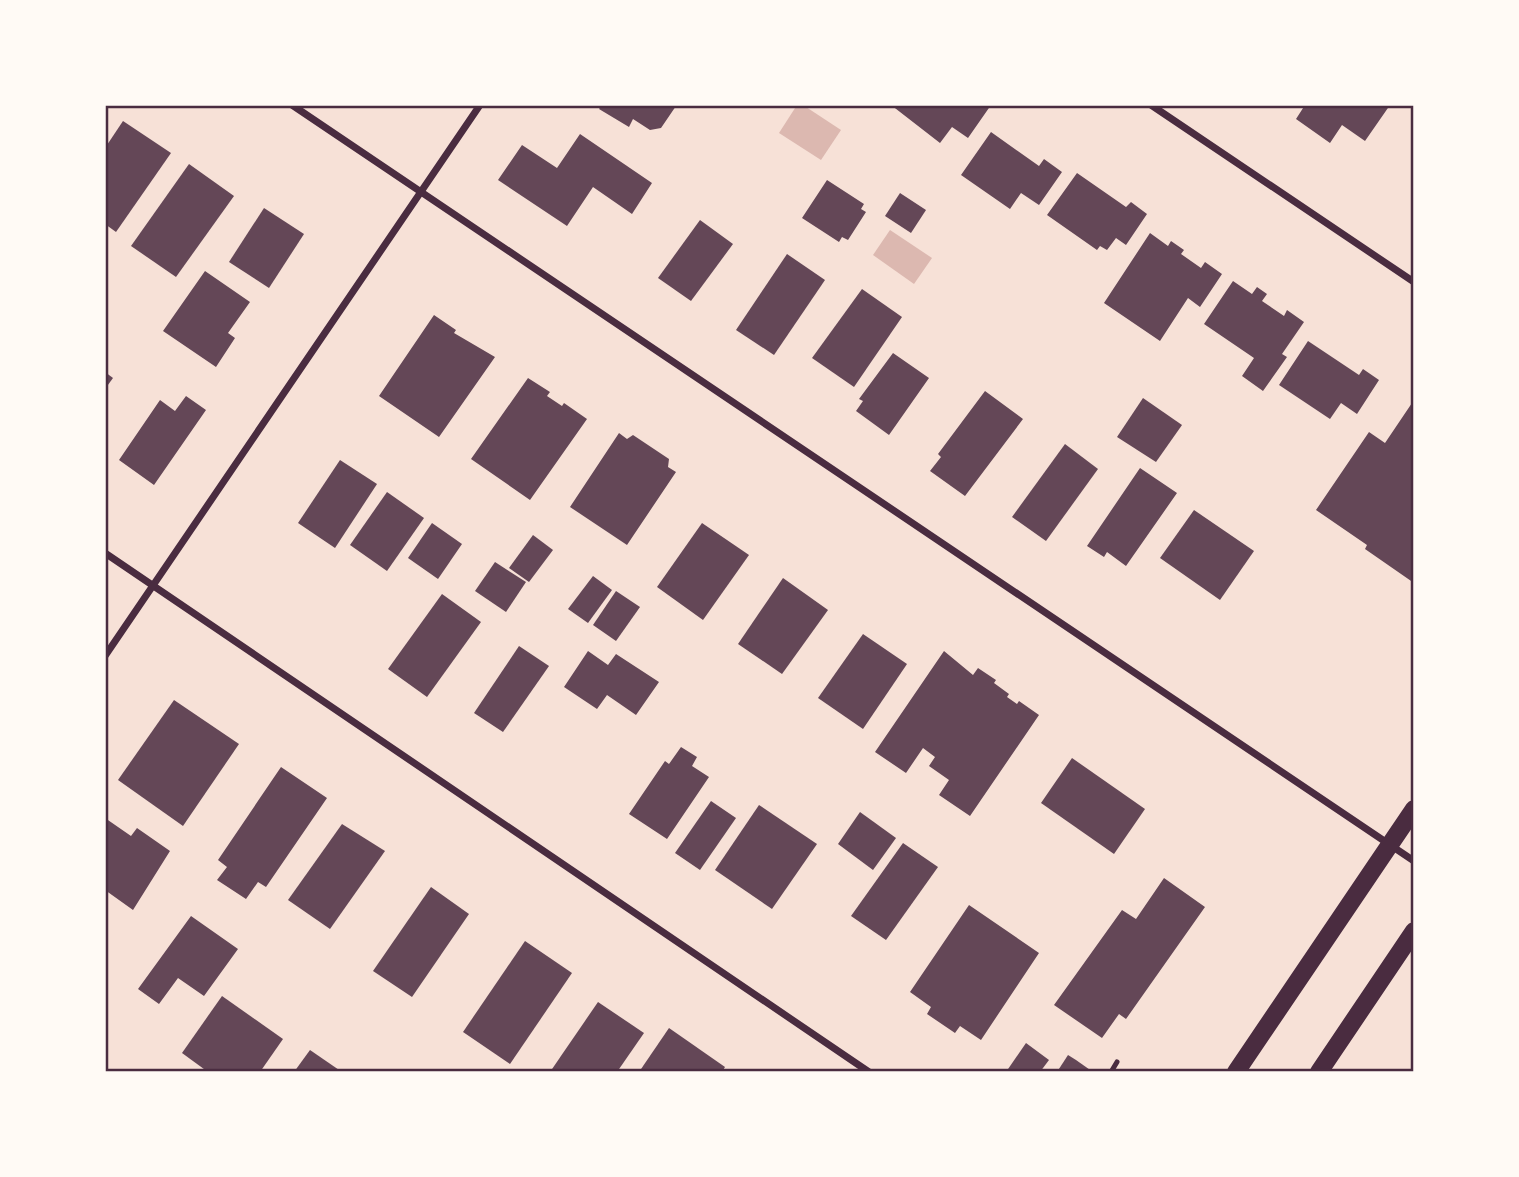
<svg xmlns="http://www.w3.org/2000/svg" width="1519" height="1177" viewBox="0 0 1519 1177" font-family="'Fira Sans',sans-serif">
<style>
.water{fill:#dcb8b0}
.building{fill:#644757}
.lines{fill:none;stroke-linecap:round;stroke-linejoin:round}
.service{stroke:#4a2c40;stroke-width:5}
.minor{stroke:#4a2c40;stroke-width:7}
.primary{stroke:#4a2c40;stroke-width:18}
.neatline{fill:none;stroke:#4a2c40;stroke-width:2.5}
</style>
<rect width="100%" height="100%" fill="#f7e1d7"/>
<g class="water">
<polygon points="797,105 803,105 841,130 821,160 779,133"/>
<polygon points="890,230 932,258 914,284 873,255"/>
</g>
<g class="building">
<polygon points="602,105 674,105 676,106 661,128 650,130 633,119 629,127 599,109"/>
<polygon points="891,105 991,105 968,138 952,127 940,143"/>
<polygon points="1305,105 1390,105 1365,141 1342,125 1330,143 1296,119"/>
<polygon points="123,121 171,153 116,232 105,224 105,148"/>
<polygon points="991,132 1039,166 1044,159 1062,172 1039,205 1021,193 1010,209 961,175"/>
<polygon points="580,134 652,183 632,214 593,187 567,226 498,180 522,145 557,168"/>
<polygon points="189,164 234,196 176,277 131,246"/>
<polygon points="1077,173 1126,207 1131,202 1147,214 1126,245 1116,238 1107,250 1100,246 1097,250 1047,215"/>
<polygon points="827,180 864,204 861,209 866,212 848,240 842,237 839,242 802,218"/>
<polygon points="900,193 926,210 911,233 885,216"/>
<polygon points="264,208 304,234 269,288 229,262"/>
<polygon points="700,220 733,244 691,301 658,278"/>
<polygon points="1150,233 1168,246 1171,241 1184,250 1181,254 1201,268 1205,262 1222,274 1200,307 1188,298 1160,341 1104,303"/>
<polygon points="787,254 825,280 774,355 736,330"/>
<polygon points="205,271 250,302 228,333 235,338 216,367 163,331"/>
<polygon points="1233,281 1252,294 1257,287 1267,294 1262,301 1284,316 1287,310 1304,322 1282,354 1287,357 1263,391 1242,376 1254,358 1204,324"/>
<polygon points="862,289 902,317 854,387 812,358"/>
<polygon points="434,315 456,330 454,333 495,357 439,437 379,396"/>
<polygon points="1308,341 1359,375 1363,369 1379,380 1357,414 1341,403 1330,419 1279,385"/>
<polygon points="893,353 929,378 889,435 856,411 863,401 859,399"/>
<polygon points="105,372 113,378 105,389"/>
<polygon points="528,378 550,392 547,396 562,406 564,403 587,419 530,500 471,459"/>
<polygon points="985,391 1023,419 965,496 930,471 941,457 938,454"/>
<polygon points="186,396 206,410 154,485 119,460 160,400 175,411"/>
<polygon points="1143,398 1182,425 1156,462 1117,437"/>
<polygon points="1414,400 1414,583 1365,549 1367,545 1316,510 1369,432 1385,443"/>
<polygon points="619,433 627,439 633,435 669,459 668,467 676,472 627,545 570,507"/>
<polygon points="1065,444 1098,469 1046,541 1012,517"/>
<polygon points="340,460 377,484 335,548 298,523"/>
<polygon points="1140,468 1177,493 1126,566 1107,552 1104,557 1087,546"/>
<polygon points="387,492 424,518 387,571 350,545"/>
<polygon points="1194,510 1254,551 1220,600 1160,558"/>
<polygon points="432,523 462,544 438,579 408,558"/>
<polygon points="702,523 749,555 703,620 657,587"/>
<polygon points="533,535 553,550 529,582 509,568"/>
<polygon points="495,562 526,582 506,612 475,591"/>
<polygon points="593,576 612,590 588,623 568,609"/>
<polygon points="783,578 828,610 782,674 738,644"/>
<polygon points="616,591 640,607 616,641 593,625"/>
<polygon points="442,594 481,622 427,697 388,669"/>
<polygon points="863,634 907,664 863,729 818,698"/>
<polygon points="519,646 549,666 503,732 474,713"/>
<polygon points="588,651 608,665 616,654 659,682 636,715 607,695 597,709 564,687"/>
<polygon points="944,651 973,675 978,668 996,680 994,683 1009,694 1007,697 1017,704 1019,701 1039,715 970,816 939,795 949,780 929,766 935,757 923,748 906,773 875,752"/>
<polygon points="174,700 239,744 183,826 118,780"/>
<polygon points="681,747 697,757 692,766 709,777 667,839 629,814 665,761 669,764"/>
<polygon points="1072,758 1145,809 1114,854 1041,803"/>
<polygon points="281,767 327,798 266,887 258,882 246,899 217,880 227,867 218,860"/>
<polygon points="711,801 736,818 700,870 675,853"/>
<polygon points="759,805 817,844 772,909 715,870"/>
<polygon points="860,812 896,838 873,870 838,844"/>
<polygon points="105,818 131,836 137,828 170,851 133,910 105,890"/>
<polygon points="342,824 385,851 330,929 288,900"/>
<polygon points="903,843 938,867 886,940 851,916"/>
<polygon points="1164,878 1205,907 1126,1019 1119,1014 1102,1038 1054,1005 1122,910 1136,919"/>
<polygon points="431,887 469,914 412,997 373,971"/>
<polygon points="969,905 1039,953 981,1040 960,1026 955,1033 927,1014 931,1007 910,992"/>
<polygon points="191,916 238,949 204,996 178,978 159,1004 138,989"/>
<polygon points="525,941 572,973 510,1064 463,1032"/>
<polygon points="222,996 283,1039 260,1072 208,1072 182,1053"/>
<polygon points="598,1002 644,1033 617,1072 550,1072"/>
<polygon points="669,1028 725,1067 722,1072 639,1072"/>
<polygon points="1026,1043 1049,1060 1040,1072 1006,1072"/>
<polygon points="310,1050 342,1072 294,1072"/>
<polygon points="1068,1055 1076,1060 1093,1072 1057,1072"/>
</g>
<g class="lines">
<polyline class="service" points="1111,1072 1117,1062"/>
<g class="minor">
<polyline points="292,105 1414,861"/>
<polyline points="1151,105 1414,282"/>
<polyline points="105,553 869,1072"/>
<polyline points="105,656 480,105"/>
</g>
<g class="primary">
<polyline points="1236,1072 1414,809"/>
<polyline points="1319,1072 1414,931"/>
</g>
</g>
<rect width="1519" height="1177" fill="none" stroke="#fffaf5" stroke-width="214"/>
<rect x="107" y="107" width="1305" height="963" class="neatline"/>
</svg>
